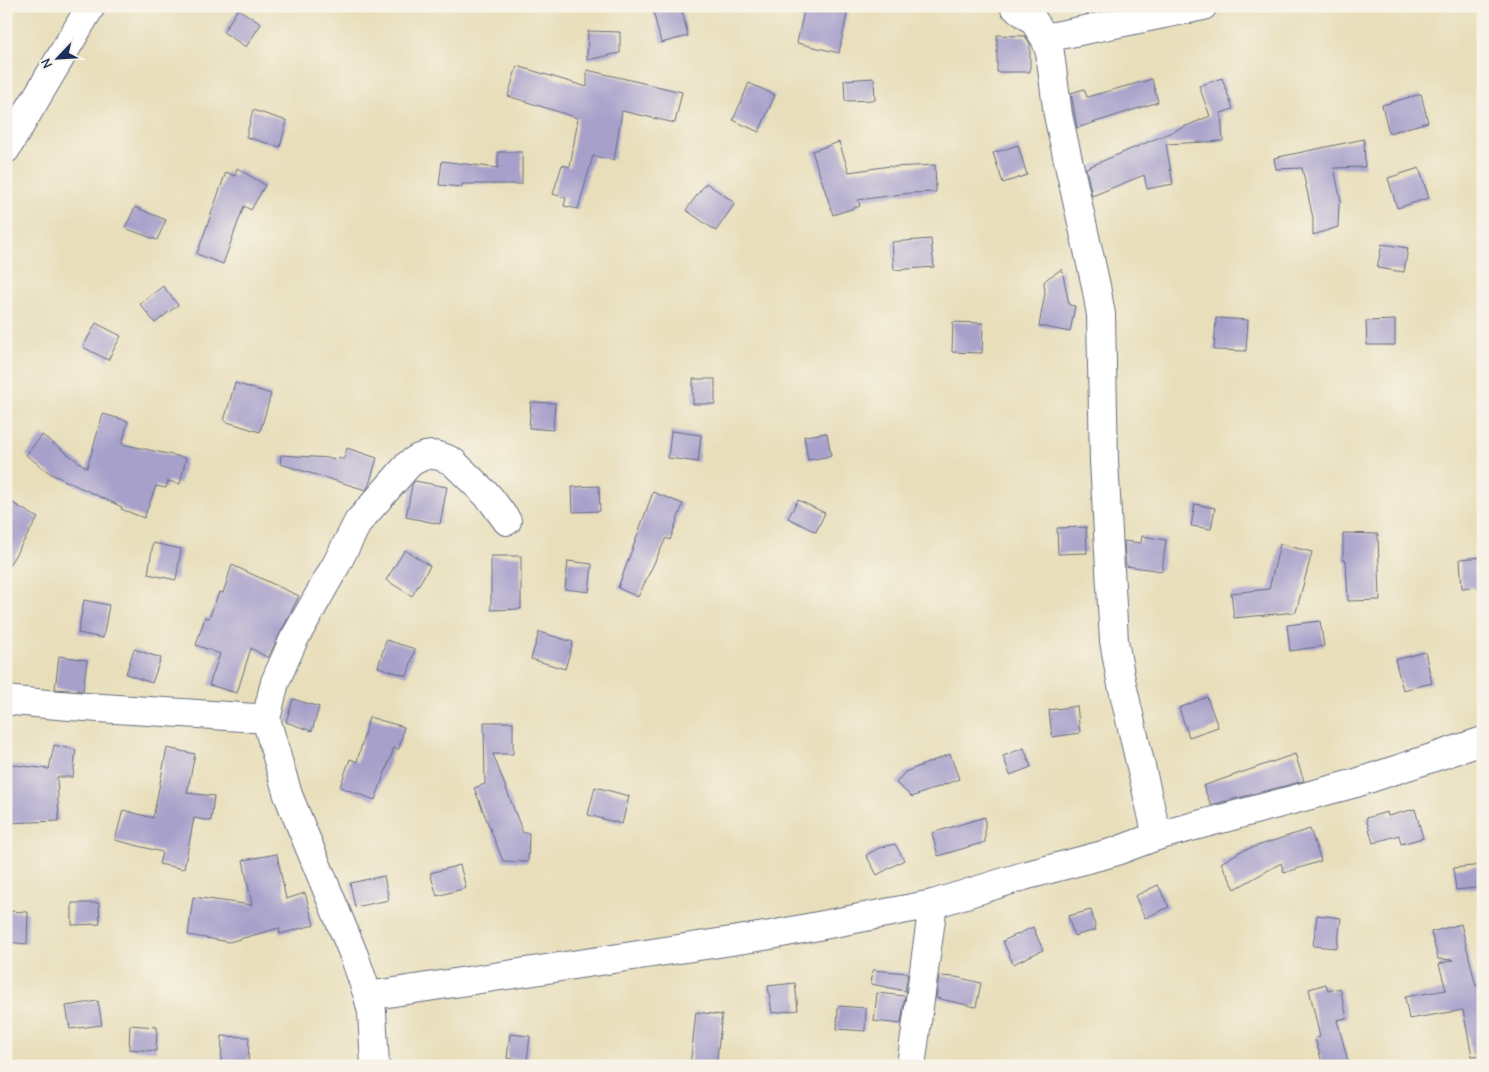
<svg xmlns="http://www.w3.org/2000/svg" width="1489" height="1072" viewBox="0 0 1489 1072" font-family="'Comic Neue',sans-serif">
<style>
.building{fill:#a7a0cb}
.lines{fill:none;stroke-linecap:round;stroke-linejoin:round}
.street-casing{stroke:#636c7e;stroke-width:30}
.street{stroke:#fff;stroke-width:28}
</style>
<rect width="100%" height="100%" fill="#f7f3e8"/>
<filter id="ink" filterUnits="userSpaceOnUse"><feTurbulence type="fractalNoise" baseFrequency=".02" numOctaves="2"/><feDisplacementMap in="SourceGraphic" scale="10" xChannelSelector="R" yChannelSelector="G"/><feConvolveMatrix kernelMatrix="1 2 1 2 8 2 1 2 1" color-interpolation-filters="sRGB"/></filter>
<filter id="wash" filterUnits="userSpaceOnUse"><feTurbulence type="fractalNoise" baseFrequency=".0096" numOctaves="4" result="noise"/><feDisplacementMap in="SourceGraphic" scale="20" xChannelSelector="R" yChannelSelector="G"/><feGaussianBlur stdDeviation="1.12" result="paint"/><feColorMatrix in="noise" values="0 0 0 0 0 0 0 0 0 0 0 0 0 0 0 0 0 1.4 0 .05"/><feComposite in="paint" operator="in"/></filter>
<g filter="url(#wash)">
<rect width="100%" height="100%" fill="#e8deba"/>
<g id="blocks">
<g class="building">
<polygon points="670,6 681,6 688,36 661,43 653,10"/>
<polygon points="805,6 835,6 848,9 839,53 797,43"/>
<polygon points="238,9 261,24 246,47 223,32"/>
<polygon points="588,31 620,32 620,53 587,60"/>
<polygon points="997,35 1025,36 1030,44 1030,72 997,72"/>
<polygon points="517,66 587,87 587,70 682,92 675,123 622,111 614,160 593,156 578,209 564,206 566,198 553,194 562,165 570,167 578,118 508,96"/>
<polygon points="874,78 875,100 845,101 844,80"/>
<polygon points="1222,78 1233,109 1221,113 1223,141 1166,144 1173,184 1147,189 1144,175 1092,196 1086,168 1210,116 1199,86"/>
<polygon points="1152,79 1158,102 1077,128 1071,93 1084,89 1087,97"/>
<polygon points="749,83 775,95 759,132 733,120"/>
<polygon points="1421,94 1428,122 1389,133 1382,105"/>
<polygon points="253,110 287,121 280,147 246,137"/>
<polygon points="1364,139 1365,167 1334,168 1341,202 1339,203 1338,227 1313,235 1313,218 1302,168 1276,169 1274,158"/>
<polygon points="839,142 849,172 890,166 891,167 935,165 936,192 910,193 858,200 860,206 833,215 812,151"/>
<polygon points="1018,145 1027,175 1003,183 993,153"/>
<polygon points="498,152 522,152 522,184 462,184 462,187 439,185 442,161 498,168"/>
<polygon points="237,168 265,185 251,210 244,206 223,264 197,254 226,172 235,176"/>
<polygon points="1419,168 1429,198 1397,208 1388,178"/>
<polygon points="706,183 735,203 716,231 686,210"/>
<polygon points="135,207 166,220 157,240 125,228"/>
<polygon points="931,239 934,267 894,270 892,242"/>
<polygon points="1382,244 1408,248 1404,272 1377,268"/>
<polygon points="1062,269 1069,305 1075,306 1070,332 1039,326 1045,293 1044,282 1048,278"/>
<polygon points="163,286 178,305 155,323 140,304"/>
<polygon points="1216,318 1248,320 1246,351 1214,350"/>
<polygon points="1395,320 1395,345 1367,345 1366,321"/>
<polygon points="953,322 983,323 982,353 952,352"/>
<polygon points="96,323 121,336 108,360 83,347"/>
<rect x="693" y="379" width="22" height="25"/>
<polygon points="235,383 271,394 260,432 224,421"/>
<polygon points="531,402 555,403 553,430 529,428"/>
<polygon points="103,414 128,421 122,444 186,458 180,484 168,481 166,488 156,486 144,518 121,509 122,507 51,474 26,455 42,435 87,468"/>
<polygon points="671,431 701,435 698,462 668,458"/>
<polygon points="827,433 831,456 808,460 804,436"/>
<polygon points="347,448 377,458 369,485 366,490 280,464 281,455 344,459"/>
<polygon points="415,481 447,487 440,524 406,517 412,485"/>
<polygon points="599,486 600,511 573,512 572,487"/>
<polygon points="653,492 683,504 670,540 666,538 638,597 618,588"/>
<polygon points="6,499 38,518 6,570"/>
<polygon points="798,500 825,513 816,532 788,518"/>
<polygon points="1195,504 1215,508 1211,529 1191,526"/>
<polygon points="1086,527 1087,553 1058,554 1057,528"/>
<polygon points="1343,533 1378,534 1380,600 1348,601 1346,560 1343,560"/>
<polygon points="1142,536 1166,540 1162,571 1126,566 1124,541 1141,543"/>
<polygon points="153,543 181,549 176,580 148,574"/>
<polygon points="1280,544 1312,552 1296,612 1234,618 1231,593 1269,589"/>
<polygon points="405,550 430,566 412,596 386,580"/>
<polygon points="491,556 521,556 521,609 491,610"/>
<polygon points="1483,557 1483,587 1462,588 1460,559"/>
<polygon points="568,561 592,564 589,592 565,589"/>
<polygon points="232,565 299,596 268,658 251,648 237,693 209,685 220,654 196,645 205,617 209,618 219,592 223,593"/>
<polygon points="84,600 109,605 103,638 78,633"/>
<polygon points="1320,621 1324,646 1290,651 1287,625"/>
<polygon points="539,632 573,642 565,669 531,659"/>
<polygon points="386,640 415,649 407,676 378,667"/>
<polygon points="134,649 161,658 152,683 126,674"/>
<polygon points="1425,652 1432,683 1403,690 1395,660"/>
<polygon points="59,656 87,660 83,691 55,689"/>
<polygon points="1207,697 1218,727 1189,737 1179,708"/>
<polygon points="293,699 319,707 312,731 286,722"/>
<polygon points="1077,706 1080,733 1052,737 1049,710"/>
<polygon points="369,717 404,727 399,749 394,748 375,800 340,787 350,759 357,762"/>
<polygon points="484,722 513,722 513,754 493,754 523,833 529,833 528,862 503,861 474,788 485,784"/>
<polygon points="54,745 76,750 73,777 57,777 59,821 6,823 6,764 49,769"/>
<polygon points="167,748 195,754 187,793 214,796 211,821 194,818 184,869 159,864 162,852 115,840 123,810 153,818"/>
<polygon points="1024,748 1031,767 1010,775 1003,756"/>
<polygon points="950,754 959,779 912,797 896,783 905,772"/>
<polygon points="1295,754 1304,781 1211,805 1203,786"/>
<polygon points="595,787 629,796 622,824 588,815"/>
<polygon points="1415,809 1423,838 1401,844 1399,835 1373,843 1366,818 1387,812 1388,816"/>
<polygon points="985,817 985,842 938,856 932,833"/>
<polygon points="1310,829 1321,861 1284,873 1281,863 1235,889 1221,863 1241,851"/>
<polygon points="895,844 904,860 877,875 866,855 879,848"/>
<polygon points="277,854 286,899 305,893 314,925 280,934 279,928 229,942 188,935 193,897 252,905 243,860"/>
<polygon points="460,865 466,888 437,896 430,873"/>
<polygon points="1483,865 1483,887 1456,890 1453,868"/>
<polygon points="384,876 389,900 355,907 350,883"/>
<polygon points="1158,885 1169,907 1145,918 1135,896"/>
<polygon points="72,903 99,903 100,924 72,925"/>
<polygon points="1091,910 1096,930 1074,936 1068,916"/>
<polygon points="6,911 28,912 27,944 6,942"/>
<polygon points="1317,915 1341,918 1337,948 1313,946"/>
<polygon points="1461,924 1476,986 1483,984 1483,1055 1472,1056 1463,1010 1409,1019 1405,997 1446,990 1439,964 1453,960 1438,959 1431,932"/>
<polygon points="1033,927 1043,950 1013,964 1003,941"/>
<polygon points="873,970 908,973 905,991 871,984"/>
<polygon points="939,976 956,977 981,983 976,1007 936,998"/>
<polygon points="795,983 798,1010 772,1013 768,986"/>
<polygon points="1326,984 1328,991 1340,988 1347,1018 1337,1020 1348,1061 1330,1066 1323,1066 1315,1038 1320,1037 1309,989"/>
<polygon points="877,993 905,996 901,1024 874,1021"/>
<polygon points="98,1001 102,1025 70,1029 66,1006"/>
<polygon points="838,1006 866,1008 865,1031 837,1029"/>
<polygon points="696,1012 722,1015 716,1066 690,1066"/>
<polygon points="130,1025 157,1027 156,1051 129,1049"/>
<polygon points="510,1034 530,1036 527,1061 507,1058"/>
<polygon points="222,1036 249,1037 248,1066 221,1066"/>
</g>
</g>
</g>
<g filter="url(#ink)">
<use href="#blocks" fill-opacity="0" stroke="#636c7e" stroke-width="1"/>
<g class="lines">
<defs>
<g id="street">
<polyline points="1014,6 1033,20 1045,38 1050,53 1058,115 1096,286 1101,315 1104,461 1114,641 1121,680 1157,836"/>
<polyline points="1045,38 1203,6"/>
<polyline points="6,149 91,6"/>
<path d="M6,700C93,710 180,711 266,719"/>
<polyline points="368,996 771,935 933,904 1024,876 1114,852 1157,836 1356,783 1483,741"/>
<path d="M375,1066L372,1012L368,996L355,958L288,795L266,719L275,682L293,641L336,565L358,522L409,464C424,453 435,452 453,462L490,498L507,521"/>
<polyline points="911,1066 933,904"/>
</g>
</defs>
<use href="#street" class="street-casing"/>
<use href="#street" class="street"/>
</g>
</g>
<rect width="1489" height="1072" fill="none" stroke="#f7f3e8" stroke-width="25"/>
<g transform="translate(58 58) rotate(245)" stroke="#f7f3e8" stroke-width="4" paint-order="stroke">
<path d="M0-4L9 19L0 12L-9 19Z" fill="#1b2f5e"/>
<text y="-8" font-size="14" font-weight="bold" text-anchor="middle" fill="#1b2f5e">N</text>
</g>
</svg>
